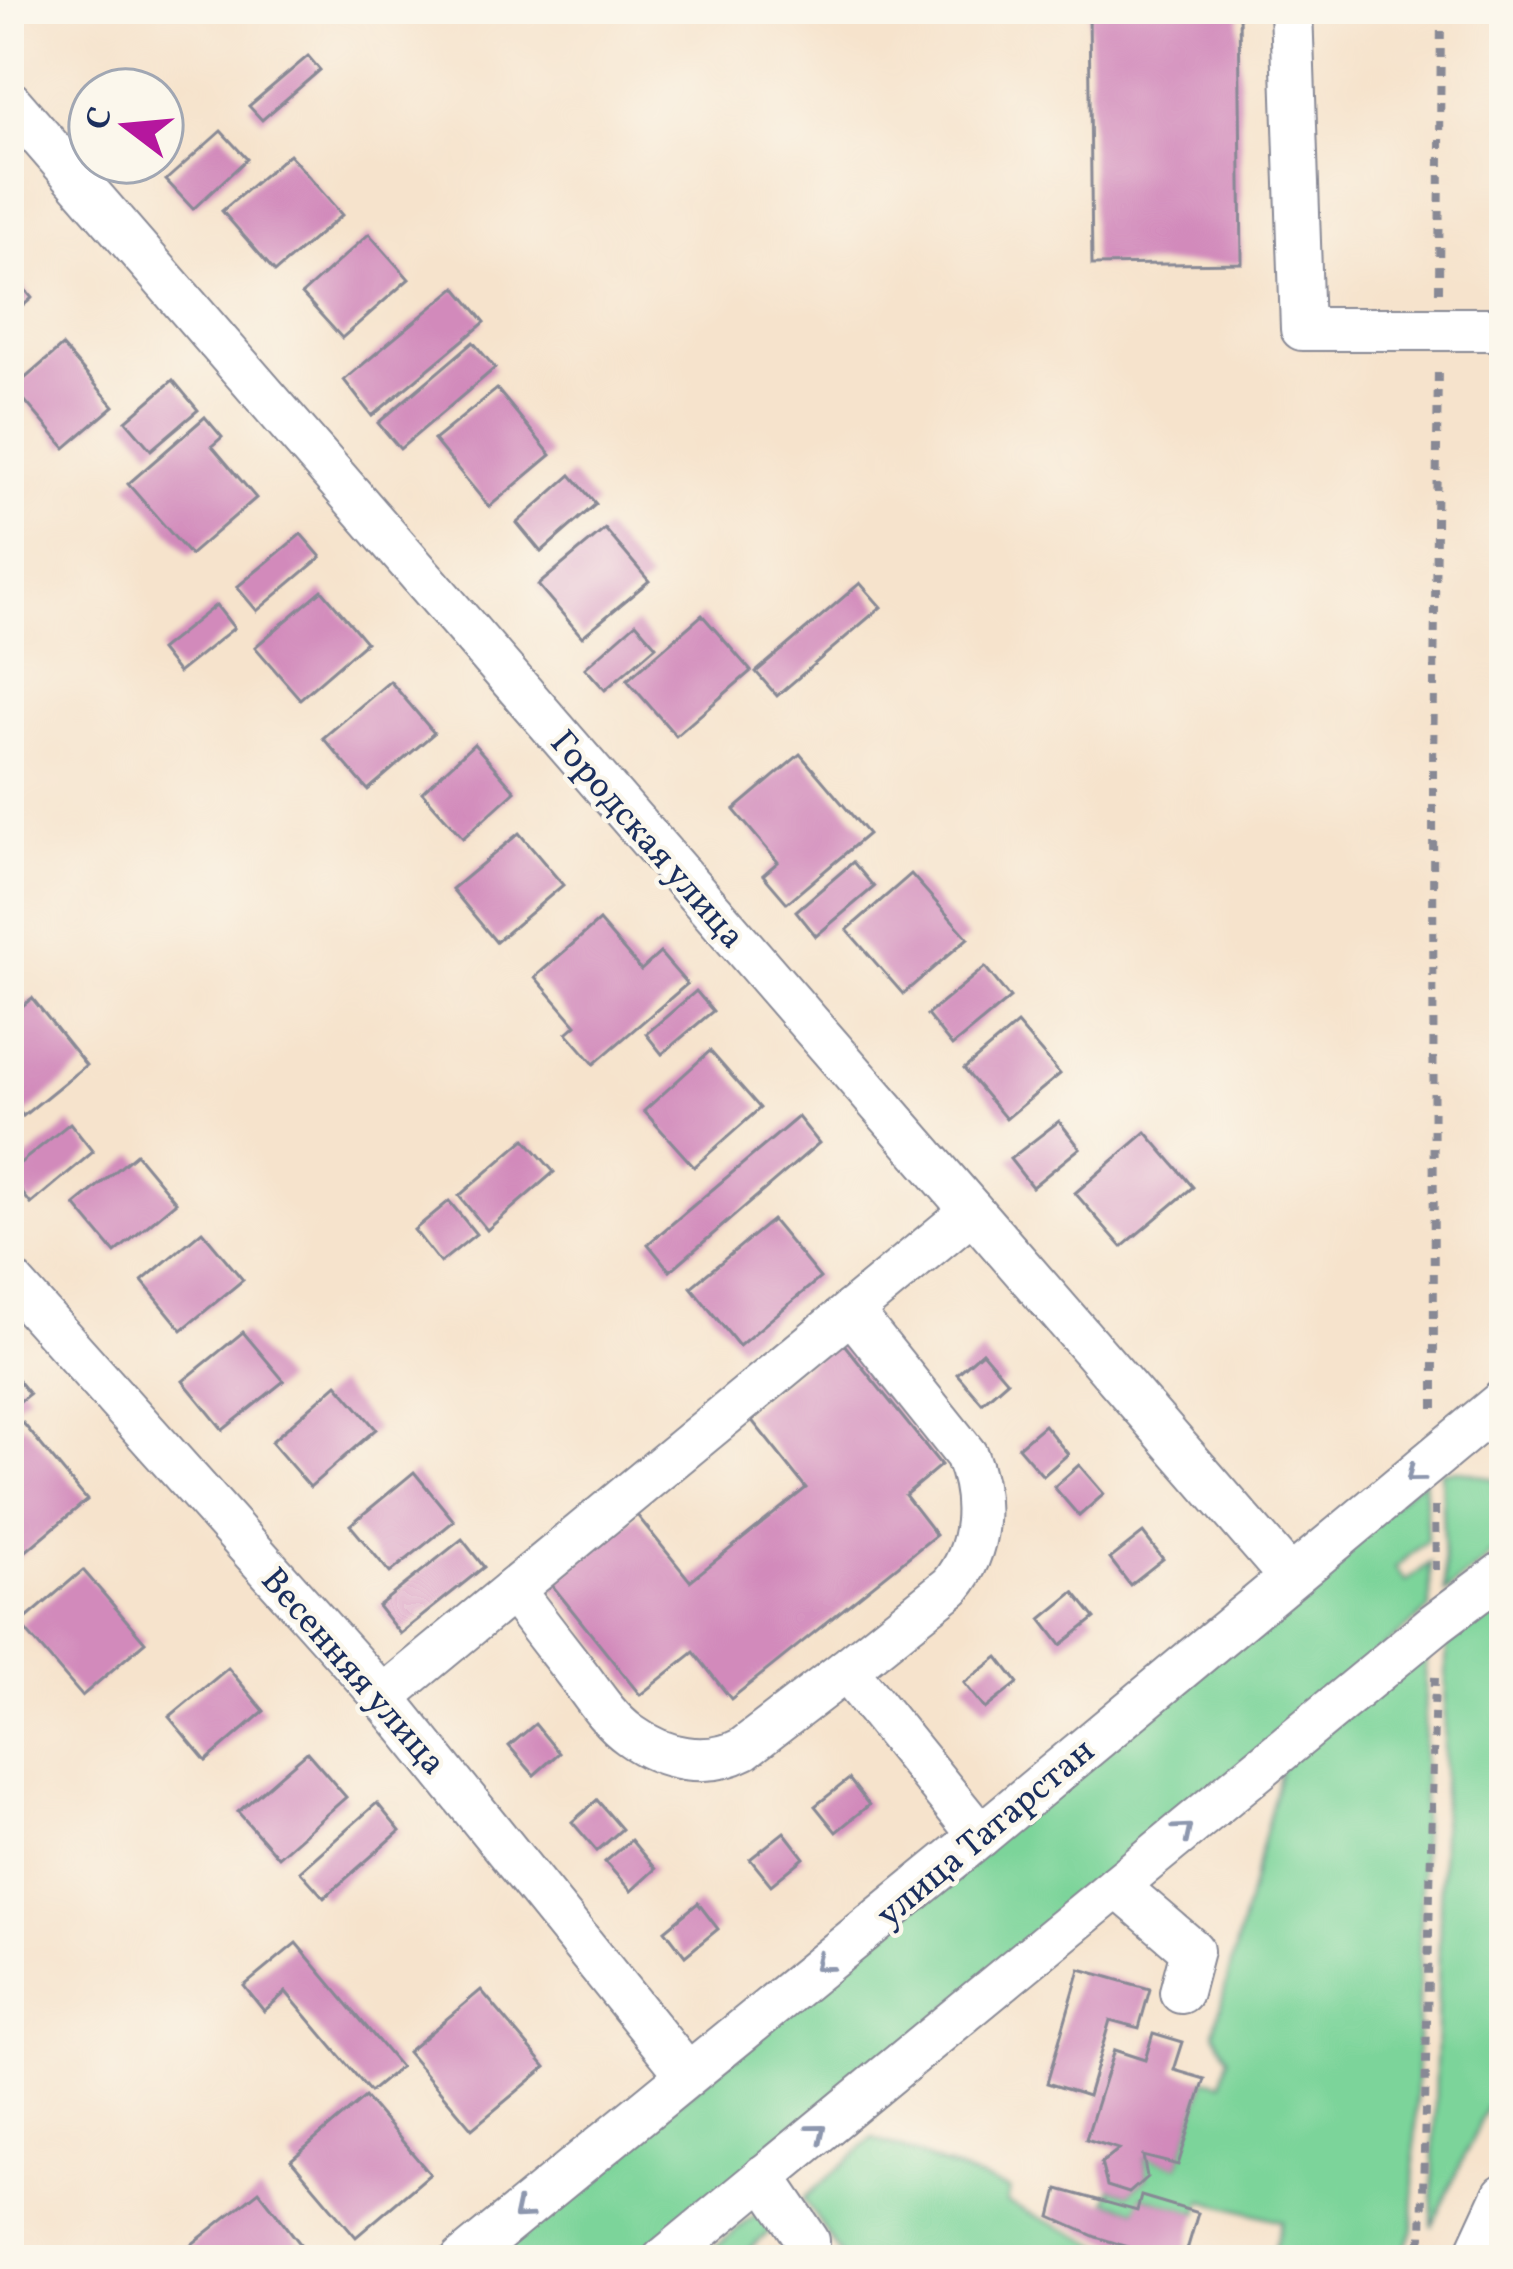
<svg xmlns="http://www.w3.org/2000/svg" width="1513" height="2269" viewBox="0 0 1513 2269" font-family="Vollkorn,serif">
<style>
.green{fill:#7cd49a;stroke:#4c827c;stroke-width:3}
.building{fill:#d28abb}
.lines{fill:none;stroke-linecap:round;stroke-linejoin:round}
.minor-casing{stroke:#888995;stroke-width:46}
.path{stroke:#888995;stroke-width:8;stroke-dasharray:9 9;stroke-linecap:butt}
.minor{stroke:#fff;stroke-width:42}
.oneway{stroke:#8d97ae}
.labels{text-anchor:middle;stroke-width:9;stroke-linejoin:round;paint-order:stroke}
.street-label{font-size:36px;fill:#1b2f5e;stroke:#fbf7ec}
</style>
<rect width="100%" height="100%" fill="#fbf7ec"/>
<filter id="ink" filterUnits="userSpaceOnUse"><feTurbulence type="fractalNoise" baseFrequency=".00833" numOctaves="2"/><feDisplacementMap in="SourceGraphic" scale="24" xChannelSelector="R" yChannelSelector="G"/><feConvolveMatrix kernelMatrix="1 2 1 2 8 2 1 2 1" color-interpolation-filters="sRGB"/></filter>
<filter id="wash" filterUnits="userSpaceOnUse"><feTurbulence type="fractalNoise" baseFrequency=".004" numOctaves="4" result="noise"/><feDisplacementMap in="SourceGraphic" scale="48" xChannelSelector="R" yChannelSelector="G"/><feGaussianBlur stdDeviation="2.7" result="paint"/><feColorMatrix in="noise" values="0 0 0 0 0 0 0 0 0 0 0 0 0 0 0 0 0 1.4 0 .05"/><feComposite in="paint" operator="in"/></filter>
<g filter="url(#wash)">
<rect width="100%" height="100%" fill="#f6e3cc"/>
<g class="green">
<polygon points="1457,1470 1492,1478 1503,1486 1504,1540 1483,1563 1445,1593 1441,1471"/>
<polygon points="1424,1478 1427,1540 1395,1568 1406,1582 1430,1563 1430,1609 645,2260 489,2260"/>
<polygon points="1483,1612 1504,1616 1504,2070 1432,2227 1447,1632"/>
<polygon points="1426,1652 1413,2230 1401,2260 1271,2260 1282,2221 1203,2200 1198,2213 1142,2196 1137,2211 1107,2201 1111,2188 1129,2193 1147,2177 1144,2156 1178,2165 1205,2079 1222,2083 1228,2057 1214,2032 1283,1762"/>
<polygon points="873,2138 1010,2190 1007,2203 1132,2260 844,2260 804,2199"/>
<polygon points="764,2208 777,2226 737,2260 700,2260"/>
</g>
<g id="blocks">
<g class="building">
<polygon points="1089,9 1239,9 1242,263 1092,265"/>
<polygon points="308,56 320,70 262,120 249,106"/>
<polygon points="221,131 247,159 193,209 166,180"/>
<polygon points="289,154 342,215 275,272 222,211"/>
<polygon points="369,234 409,279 342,338 302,294"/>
<polygon points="9,270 32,298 9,318"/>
<polygon points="456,287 485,322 372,416 344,380"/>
<polygon points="473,342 495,368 400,449 378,423"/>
<polygon points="62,346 114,406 65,448 14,388"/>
<polygon points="173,380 198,410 151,450 126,421"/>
<polygon points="497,389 551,455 489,507 434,440"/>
<polygon points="205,417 222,437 212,446 256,498 190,555 128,484"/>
<polygon points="571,475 596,504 541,552 517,523"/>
<polygon points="605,529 649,581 582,637 538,585"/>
<polygon points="301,534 321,557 257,611 237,587"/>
<polygon points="860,583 881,607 777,696 756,672"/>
<polygon points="322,590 366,642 300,699 255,647"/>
<polygon points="216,605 234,628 178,673 160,650"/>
<polygon points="702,615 751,671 676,736 627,680"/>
<polygon points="636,623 656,646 605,690 585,668"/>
<polygon points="390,681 434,733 368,790 323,738"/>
<polygon points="474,744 515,791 463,838 422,792"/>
<polygon points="800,754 868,834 787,903 763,875 778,862 734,810"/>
<polygon points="519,833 563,885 496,942 452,889"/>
<polygon points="853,862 874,887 816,936 796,911"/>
<polygon points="911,874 968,938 903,994 847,930"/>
<polygon points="599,921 641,970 660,953 687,984 594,1064 567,1033 576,1025 535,977"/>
<polygon points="985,967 1010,998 952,1046 927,1015"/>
<polygon points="696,991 713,1011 662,1054 646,1034"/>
<polygon points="32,998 86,1065 23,1116 9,1098 9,1017"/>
<polygon points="1017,1024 1060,1074 1006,1119 964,1069"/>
<polygon points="710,1051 760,1108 694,1167 644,1111"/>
<polygon points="798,1117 819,1143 670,1271 648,1244"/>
<polygon points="1059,1121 1080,1148 1032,1187 1010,1159"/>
<polygon points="70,1123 93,1152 31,1204 9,1176 9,1172"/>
<polygon points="1146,1132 1193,1187 1122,1247 1075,1193"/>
<polygon points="525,1139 554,1172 487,1230 459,1196"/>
<polygon points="136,1154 176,1202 115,1253 75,1205"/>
<polygon points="449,1201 476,1234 440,1263 414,1230"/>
<polygon points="772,1220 820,1278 739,1346 691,1287"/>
<polygon points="202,1231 243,1280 182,1330 142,1281"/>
<polygon points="243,1332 284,1381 223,1430 183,1381"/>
<polygon points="839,1338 941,1465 905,1495 936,1535 731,1699 694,1652 640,1695 551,1584 637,1515 690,1581 806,1488 746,1413"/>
<polygon points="982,1352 1007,1381 982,1403 957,1374"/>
<polygon points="9,1370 29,1394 9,1410"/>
<polygon points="337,1384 376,1429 310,1487 271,1442"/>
<polygon points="23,1423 87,1500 13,1562 9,1557 9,1434"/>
<polygon points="1044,1425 1068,1454 1043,1476 1018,1447"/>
<polygon points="1079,1465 1104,1494 1079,1516 1054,1487"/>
<polygon points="414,1472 454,1521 390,1573 350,1525"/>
<polygon points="1143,1533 1163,1559 1130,1585 1110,1559"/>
<polygon points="462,1539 484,1567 400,1634 378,1606"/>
<polygon points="83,1570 145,1642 82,1696 20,1624"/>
<polygon points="1074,1592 1095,1618 1061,1645 1041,1619"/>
<polygon points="998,1657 1018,1683 985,1709 964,1683"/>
<polygon points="228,1668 264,1711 206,1761 169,1717"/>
<polygon points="535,1724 559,1753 534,1775 509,1746"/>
<polygon points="307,1752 346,1797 278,1857 238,1812"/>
<polygon points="849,1779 869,1805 836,1832 815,1806"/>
<polygon points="597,1800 622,1829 597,1851 572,1822"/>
<polygon points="377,1803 400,1831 324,1898 300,1871"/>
<polygon points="784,1832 804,1858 771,1885 750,1859"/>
<polygon points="631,1840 655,1869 631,1891 605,1862"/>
<polygon points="698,1903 718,1929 685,1956 665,1930"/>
<polygon points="296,1943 400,2067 370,2092 286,1992 264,2011 244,1986"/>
<polygon points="1080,1969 1150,1989 1139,2028 1110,2020 1088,2096 1047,2083"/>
<polygon points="481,1990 546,2067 472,2129 407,2052"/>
<polygon points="1153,2033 1183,2042 1174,2070 1205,2079 1178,2165 1143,2156 1147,2177 1129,2193 1107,2186 1101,2163 1119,2149 1086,2139 1114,2050 1145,2060"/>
<polygon points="365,2097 430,2174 356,2237 291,2160"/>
<polygon points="1058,2189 1137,2211 1141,2196 1198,2213 1184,2260 1170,2260 1096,2237 1051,2217"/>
<polygon points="259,2191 305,2250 292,2260 172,2260"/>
</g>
</g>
</g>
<g filter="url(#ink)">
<use href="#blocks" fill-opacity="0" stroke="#888995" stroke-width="3"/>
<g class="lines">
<defs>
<g id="minor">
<polyline points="1291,9 1302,329 1504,329"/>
<polyline points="9,101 1289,1576"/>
<polyline points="9,1279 383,1697 687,2074"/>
<polyline points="851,1311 972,1211"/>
<path d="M513,1590C535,1620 558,1649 581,1679C595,1698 610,1721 630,1735C663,1759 707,1768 743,1749L846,1670"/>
<path d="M383,1697L851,1311L966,1455C984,1498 982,1549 951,1586L846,1670L980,1836"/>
<polyline points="1117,1886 1192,1950 1181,1992"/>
<polyline points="764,2176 808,2241 808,2260"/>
<polyline points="462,2260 980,1836 1504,1400"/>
<polyline points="663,2260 1436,1623 1504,1572"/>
<polyline points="1474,2260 1504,2195"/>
</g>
</defs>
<use href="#minor" class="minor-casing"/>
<g class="path">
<polyline points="1439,292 1441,9"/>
<polyline points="1434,1408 1433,767 1438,367"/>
<polyline points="1435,1507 1436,1570"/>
<polyline points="1413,2260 1422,2237 1435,1675"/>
</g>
<use href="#minor" class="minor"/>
</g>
<defs><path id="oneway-chevron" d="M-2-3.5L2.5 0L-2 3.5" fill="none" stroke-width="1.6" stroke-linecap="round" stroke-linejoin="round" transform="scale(3)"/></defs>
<g class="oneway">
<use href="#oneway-chevron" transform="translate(1414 1475) rotate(141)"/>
<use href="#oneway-chevron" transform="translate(1184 1831) rotate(-40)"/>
<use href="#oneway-chevron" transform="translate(822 1964) rotate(141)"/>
<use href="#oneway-chevron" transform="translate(818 2132) rotate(-39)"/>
<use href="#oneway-chevron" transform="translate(521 2212) rotate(140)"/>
</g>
</g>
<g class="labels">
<g class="street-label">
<text transform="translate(649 838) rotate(49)" y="13">Городская улица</text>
<text transform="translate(355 1670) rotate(49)" y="13">Весенняя улица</text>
<text transform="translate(984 1831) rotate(-40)" y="13">улица Татарстан</text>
</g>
</g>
<rect width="1513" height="2269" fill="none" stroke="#fbf7ec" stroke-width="48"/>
<g transform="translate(126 126) rotate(286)"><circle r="57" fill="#fbf7ec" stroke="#a1a7b3" stroke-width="3"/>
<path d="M0-9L21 45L0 30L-21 45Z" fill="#b5179e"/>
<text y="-18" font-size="33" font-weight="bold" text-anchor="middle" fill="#1b2f5e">С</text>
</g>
</svg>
